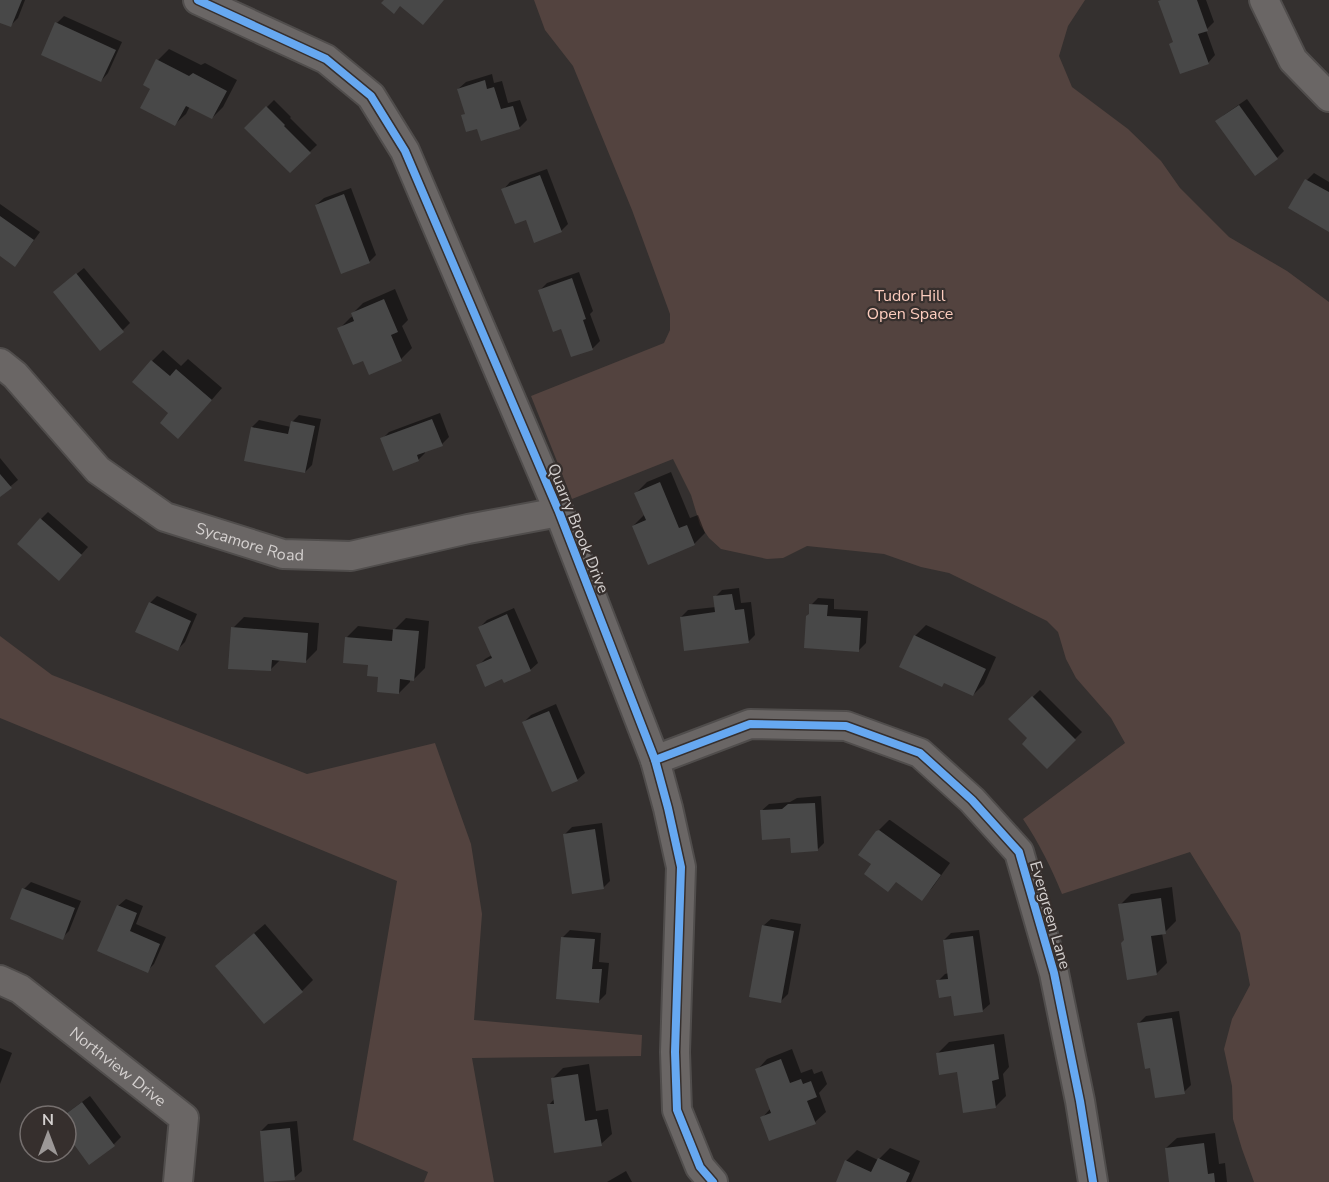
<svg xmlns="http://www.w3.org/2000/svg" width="1329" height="1182" viewBox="0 0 1329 1182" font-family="'Nunito Sans',sans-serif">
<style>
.green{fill:#53433f}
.shadow{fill:#0007}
.building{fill:#484848}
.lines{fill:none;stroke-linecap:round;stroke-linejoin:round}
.minor-casing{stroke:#504d4c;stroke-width:32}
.minor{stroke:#6a6665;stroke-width:28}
.cycleway-casing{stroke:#362f2d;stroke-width:11}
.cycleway{stroke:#66a8f1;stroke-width:8}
.labels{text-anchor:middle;stroke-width:4.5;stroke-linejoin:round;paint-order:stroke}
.park-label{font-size:16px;fill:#fdcdbe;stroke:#362f2d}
.street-label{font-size:16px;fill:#d4d0cf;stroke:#362f2d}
</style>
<rect width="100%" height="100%" fill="#34302f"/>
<g class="green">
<path d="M534,0H1085L1068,26L1059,56L1072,87L1128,129L1161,161L1180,188L1229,237L1287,271L1329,302V1182H1254L1242,1149L1233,1119L1232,1086L1224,1049L1232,1019L1250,985L1240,933L1190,852L1062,894C1051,867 1039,843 1023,819L1125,743L1111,718L1076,678L1066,659L1058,632L1047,621L949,573L921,567L884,554L807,546L783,558L767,559L721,549L709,538L700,525L691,495L673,459L572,499L531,396L664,343L670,330V314L632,210L573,66L545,30Z"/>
<polygon points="0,636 52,675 307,774 435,743 471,844 482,914 474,1020 642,1035 641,1056 472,1058 494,1182 424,1182 428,1172 353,1140 397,881 0,718"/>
</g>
<g class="shadow">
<polygon points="0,0 25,0 18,18 11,25 0,21"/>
<polygon points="1161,0 1206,0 1214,22 1206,30 1215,55 1208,63 1175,41"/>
<polygon points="64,16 122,42 108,73 101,81 57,23"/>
<polygon points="169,49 201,65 205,63 237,80 223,107 212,118 190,106 186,114 175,124 152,88 145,85 158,60"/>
<polygon points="492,74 494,83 502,81 508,103 520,100 527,120 520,127 482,139 478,127 463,116 466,113 458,89 466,82"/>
<polygon points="1247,99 1284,151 1277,158 1217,122 1224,115"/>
<polygon points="274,100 291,117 290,118 317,145 290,171 246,128"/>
<polygon points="547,169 568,224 561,231 526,218 503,190 510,182"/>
<polygon points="1314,173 1329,182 1329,230 1290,208 1307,180"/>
<polygon points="351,188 376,255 369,262 316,205 324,198"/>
<polygon points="0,204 40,232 21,258 0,254"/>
<polygon points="84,268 130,323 123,330 62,286"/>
<polygon points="579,272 593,311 590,314 600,341 593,348 572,355 562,327 540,290 547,283"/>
<polygon points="395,289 408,320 402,326 412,348 401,359 364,359 339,329 350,318 353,316 352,314 363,303"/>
<polygon points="163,350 181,366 188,359 222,388 189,426 170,413 152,361"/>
<polygon points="440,413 449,437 442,444 425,451 425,453 418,460 382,439 389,432"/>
<polygon points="299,415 321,419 312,465 305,472 252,427 259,420 291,427 292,422"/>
<polygon points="0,458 18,480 0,495"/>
<polygon points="671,472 690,518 698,515 705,533 694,544 633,526 645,514 636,493 647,482"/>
<polygon points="48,512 88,547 66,572 41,519"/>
<polygon points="739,588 741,603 751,602 755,635 748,642 681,617 688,610 716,607 715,597 722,590"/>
<polygon points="157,596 197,614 185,642 178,649 150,603"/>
<polygon points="818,598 834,599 834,609 868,611 866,643 859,650 810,614 811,605"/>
<polygon points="514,608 538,663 530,670 502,678 478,666 485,659 492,655 480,627 487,620"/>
<polygon points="244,617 319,623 317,650 306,661 281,659 270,670 233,628"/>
<polygon points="406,618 429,621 425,668 414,679 410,679 410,682 399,693 380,676 347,637 358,626 394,630"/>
<polygon points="926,625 996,657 984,684 973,695 915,636"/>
<polygon points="1040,690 1082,732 1047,767 1029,738 1010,719"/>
<polygon points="556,704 585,773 577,780 524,722 531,715"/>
<polygon points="821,796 824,843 817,850 791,837 761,811 769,804 790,802 797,798"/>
<polygon points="889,820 890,820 950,863 932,888 921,899 873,864 877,832"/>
<polygon points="602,823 610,881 603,888 565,834 572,827"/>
<polygon points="31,882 81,901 69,931 62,938 24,889"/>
<polygon points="1172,887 1176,921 1165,932 1162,933 1167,963 1156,974 1120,905 1131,894"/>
<polygon points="126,899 143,906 136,924 166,937 154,964 147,971 118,906"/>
<polygon points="771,919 801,924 788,994 781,1001 763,926"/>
<polygon points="265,924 313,980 302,991 228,955"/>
<polygon points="570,930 601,933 599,962 609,963 606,994 599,1001 563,937"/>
<polygon points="979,930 990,1004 982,1011 953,994 938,981 945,974 949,973 944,940 951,933"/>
<polygon points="1179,1011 1191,1085 1184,1092 1152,1066 1139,1023 1146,1016"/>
<polygon points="1004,1034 1009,1067 1003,1074 1006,1096 995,1107 958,1070 938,1053 949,1042"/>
<polygon points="0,1048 12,1053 0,1084"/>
<polygon points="792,1049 801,1073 812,1069 814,1074 822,1071 827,1084 819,1093 826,1112 815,1122 762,1118 771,1108 757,1070 767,1059"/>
<polygon points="589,1064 596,1111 608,1109 612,1134 601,1144 549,1105 555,1098 552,1079 563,1068"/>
<polygon points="90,1096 121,1137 114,1144 89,1163 70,1137 66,1140 66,1116 63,1116"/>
<polygon points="297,1121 302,1171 294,1178 261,1131 268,1124"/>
<polygon points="1215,1133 1219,1164 1225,1163 1227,1182 1171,1182 1166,1148 1177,1138"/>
<polygon points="890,1148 920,1161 911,1182 837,1182 846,1161 857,1150 878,1160"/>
<polygon points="626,1171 632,1182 607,1182"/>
</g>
<g class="building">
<polygon points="0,0 22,0 11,27 0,23"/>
<polygon points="384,0 444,0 423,25 400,6 394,14 381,3"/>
<polygon points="1161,0 1197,0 1208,31 1198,34 1209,64 1180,74 1169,44 1173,42 1158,1"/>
<polygon points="55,22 116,50 101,82 41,55"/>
<polygon points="156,59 189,76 193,73 227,91 212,119 186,106 175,126 140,108 150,89 143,85"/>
<polygon points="485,80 487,89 494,87 501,109 513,106 520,129 481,141 477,129 466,132 461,115 465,114 457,89"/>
<polygon points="1239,105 1278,159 1255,176 1215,121"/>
<polygon points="266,106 285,125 284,126 311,153 290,173 244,128"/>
<polygon points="540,175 562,232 534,243 526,220 515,224 501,189"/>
<polygon points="1305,179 1329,192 1329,232 1288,208"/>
<polygon points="344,194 370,263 341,274 315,205"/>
<polygon points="0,216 34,240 15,267 0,256"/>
<polygon points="76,273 124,332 100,351 53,292"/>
<polygon points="572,278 586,319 583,320 593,350 571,357 561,329 553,332 538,290"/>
<polygon points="384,299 398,332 391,335 402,361 369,375 363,361 353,365 337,328 354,321 351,313"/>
<polygon points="151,360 170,376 176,369 212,400 178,439 160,423 168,413 132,382"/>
<polygon points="432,419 443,446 417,455 419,461 393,471 380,438"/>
<polygon points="291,421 315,426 305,473 244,461 251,427 288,434"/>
<polygon points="0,474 12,488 0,497"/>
<polygon points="660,482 679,528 687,525 695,545 648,565 632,526 646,520 634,493"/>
<polygon points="40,518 82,555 59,581 17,544"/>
<polygon points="732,594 735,610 744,609 749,643 684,651 680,617 715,612 713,596"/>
<polygon points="149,602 191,621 178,651 135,632"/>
<polygon points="809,604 828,605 827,616 861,618 859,652 804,648 806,616 809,614"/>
<polygon points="507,614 531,671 504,683 502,679 485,687 476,665 492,658 478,627"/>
<polygon points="231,627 308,633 306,663 272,660 271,671 228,669"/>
<polygon points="393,629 419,631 414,681 400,679 399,694 377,692 378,677 367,676 368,665 343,663 345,637 392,641"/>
<polygon points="914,635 986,669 973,696 944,683 942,687 899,667"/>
<polygon points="1032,696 1076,740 1047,769 1022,744 1027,738 1008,719"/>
<polygon points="549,711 578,781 552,792 522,722"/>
<polygon points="815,803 818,851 791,853 790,838 762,840 760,810 782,809 788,804"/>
<polygon points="595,829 604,889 572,894 563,834"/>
<polygon points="879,830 941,875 922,901 896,882 888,892 864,874 871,864 858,855 876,831"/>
<polygon points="22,888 75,908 63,940 10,919"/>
<polygon points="1161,898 1166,934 1151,936 1157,975 1127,980 1121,943 1124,940 1118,904"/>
<polygon points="117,905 137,913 130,931 160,944 148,973 97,951"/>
<polygon points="762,925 794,931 781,1003 749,997"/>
<polygon points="254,933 303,992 264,1024 215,966"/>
<polygon points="973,936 983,1012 954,1016 951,996 939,998 936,980 948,979 943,940"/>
<polygon points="561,937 595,939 592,969 602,969 599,1003 556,999"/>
<polygon points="1172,1018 1185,1094 1155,1098 1150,1068 1145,1069 1137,1023"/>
<polygon points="994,1044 999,1079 992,1081 996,1108 963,1113 957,1072 939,1075 936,1053"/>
<polygon points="781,1059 790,1083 801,1079 803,1084 811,1081 817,1097 807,1101 816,1124 769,1141 760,1117 771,1113 755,1069"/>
<polygon points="578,1074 585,1121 597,1119 602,1146 554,1153 547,1104 554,1104 551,1078"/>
<polygon points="82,1102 115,1146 89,1165 70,1139 66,1142 66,1116 63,1116"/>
<polygon points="290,1128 295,1180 264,1182 260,1131"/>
<polygon points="1204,1143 1208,1174 1214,1173 1215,1182 1169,1182 1165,1148"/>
<polygon points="878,1158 910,1173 906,1182 836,1182 845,1160 871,1172"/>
</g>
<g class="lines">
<defs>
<g id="minor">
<polyline points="198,0 326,59 371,96 405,151 559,512 655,760 668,808 681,867 675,1052 677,1110 700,1167 713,1182"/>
<polyline points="1264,0 1293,60 1329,97"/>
<path id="s1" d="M0,363L15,375L98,470L165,517L283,554L351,556L468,529L559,512"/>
<polyline points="655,760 750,724 846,726 920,753 972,800 1019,852 1054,973 1080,1101 1093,1182"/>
<path id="s2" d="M0,980L20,989L184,1118L178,1182"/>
</g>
</defs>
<use href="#minor" class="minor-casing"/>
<use href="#minor" class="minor"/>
<defs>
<g id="cycleway">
<polyline points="198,0 326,59 371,96 405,151 559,512 655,760 668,808 681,867 675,1052 677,1110 700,1167 713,1182"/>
<polyline points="655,760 750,724 846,726 920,753 972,800 1019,852 1054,973 1080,1101 1093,1182"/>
</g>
</defs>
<use href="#cycleway" class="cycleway-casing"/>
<use href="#cycleway" class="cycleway"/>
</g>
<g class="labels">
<g class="park-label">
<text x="910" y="301">Tudor Hill<tspan x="910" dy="18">Open Space</tspan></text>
</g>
<g class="street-label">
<text transform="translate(579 528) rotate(68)" y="6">Quarry Brook Drive</text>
<text dy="6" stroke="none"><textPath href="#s1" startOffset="316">Sycamore Road</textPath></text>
<text transform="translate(1051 915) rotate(74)" y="6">Evergreen Lane</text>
<text dy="6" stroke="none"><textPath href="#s2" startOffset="147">Northview Drive</textPath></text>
</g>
</g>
<g transform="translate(48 1134)"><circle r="28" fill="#362f2d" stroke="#756f6e" stroke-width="1.5"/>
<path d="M0-4.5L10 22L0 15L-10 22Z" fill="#9c9897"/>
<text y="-9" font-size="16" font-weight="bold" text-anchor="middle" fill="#d4d0cf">N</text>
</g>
</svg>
